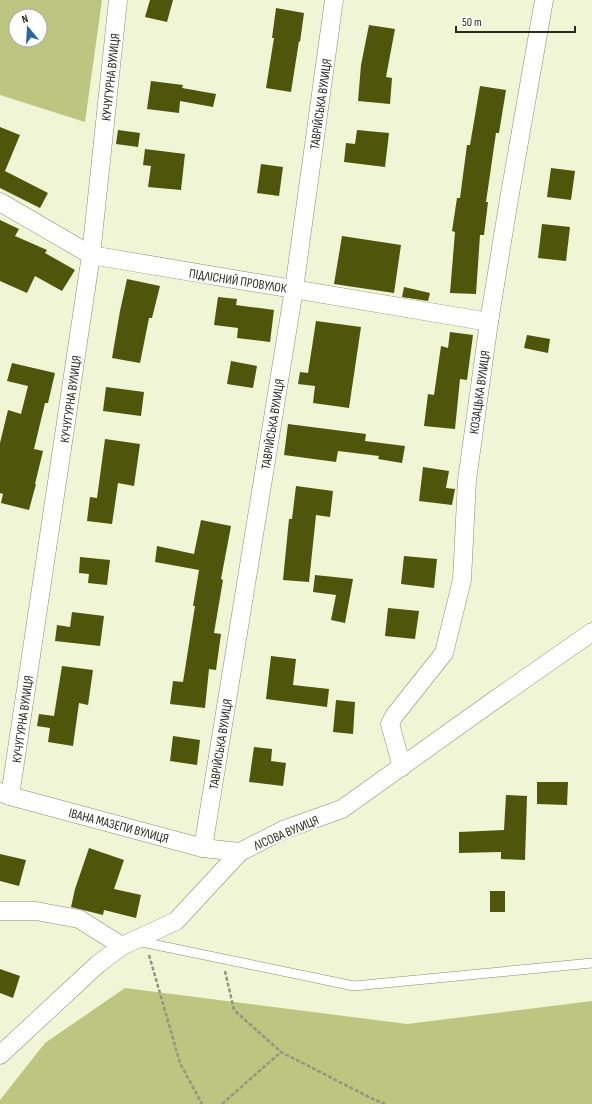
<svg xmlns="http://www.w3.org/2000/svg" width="592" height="1104" viewBox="0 0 592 1104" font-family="'Sofia Sans Condensed',sans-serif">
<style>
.forest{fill:#bdc681;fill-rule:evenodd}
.building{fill:#4f550a}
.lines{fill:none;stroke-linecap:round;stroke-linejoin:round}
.lane-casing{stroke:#888c70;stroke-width:10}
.street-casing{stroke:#888c70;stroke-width:19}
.path{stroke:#939680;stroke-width:2.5;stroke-dasharray:4 2;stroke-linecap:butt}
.lane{stroke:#fff;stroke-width:9}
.street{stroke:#fff;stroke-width:18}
.labels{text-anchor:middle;stroke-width:4;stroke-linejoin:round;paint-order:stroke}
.street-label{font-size:13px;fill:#292b1f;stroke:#fff}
</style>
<rect width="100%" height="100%" fill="#f0f5d6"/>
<g class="forest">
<path d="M0,0H102L85,122L0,95ZM16,16H40V40H16Z"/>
<polygon points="125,988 407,1024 592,1001 592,1104 0,1104 0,1100 45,1043"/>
</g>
<g class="building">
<polygon points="150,0 173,0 167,22 145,17"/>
<polygon points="276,8 304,13 300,42 299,41 291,92 266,88 274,38 272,38"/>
<polygon points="369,25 395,29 386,77 392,78 390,104 358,101 361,65"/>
<polygon points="151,81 183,85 182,88 216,94 213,107 180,101 179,113 147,109"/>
<polygon points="480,86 506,90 499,133 496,133 486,202 488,202 484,235 480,235 476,294 450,293 455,232 452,231 457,198 460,198 467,145 470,145"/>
<polygon points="0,127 20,135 5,171 48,193 40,208 0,188"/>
<polygon points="118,130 140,133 138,147 116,144"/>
<polygon points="357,130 389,133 385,167 344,162 346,143 355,144"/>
<polygon points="145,149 185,154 181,190 148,187 151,166 143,165"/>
<polygon points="261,164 283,167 279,196 257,193"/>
<polygon points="551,168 575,171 571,200 547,197"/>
<polygon points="0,220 19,229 15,236 47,250 45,253 75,270 62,291 35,276 27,293 0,281"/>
<polygon points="542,224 570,227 566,261 538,258"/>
<polygon points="342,236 401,245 394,293 334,284"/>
<polygon points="127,279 160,286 152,318 149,318 140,363 112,358 120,311"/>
<polygon points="404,287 430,293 428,301 402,297"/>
<polygon points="218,297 237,299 236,305 274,310 270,342 237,338 238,328 214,325"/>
<polygon points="316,321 361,327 349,408 313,403 315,386 298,384 300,372 308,373"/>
<polygon points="450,332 473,335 467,380 460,379 455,429 424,426 428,394 434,395 441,346 448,348"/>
<polygon points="527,335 550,339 548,353 524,348"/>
<polygon points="231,361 257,366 253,388 227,384"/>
<polygon points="12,363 55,373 48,403 45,403 34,449 43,451 35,484 36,484 29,510 1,503 3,494 0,493 0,443 8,410 21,414 28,386 7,381"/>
<polygon points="106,387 144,392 141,416 103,411"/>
<polygon points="288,424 366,434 365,441 405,446 402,463 378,459 379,456 338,451 336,462 284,455"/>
<polygon points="105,439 140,444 134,486 118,483 112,524 87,521 90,497 97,498"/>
<polygon points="423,467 449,471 446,488 455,489 452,505 419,501"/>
<polygon points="296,486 333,491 330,517 316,515 309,582 283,580 289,519 292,519"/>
<polygon points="201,520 231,526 221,579 223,580 214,633 221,634 216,670 209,669 205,708 170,704 173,681 183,682 195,606 193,606 199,570 155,562 157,546 194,554"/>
<polygon points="404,556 437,559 434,588 401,584"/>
<polygon points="80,557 110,560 107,585 88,583 89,574 79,573"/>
<polygon points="315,575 353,579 345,623 331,620 336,595 313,592"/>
<polygon points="388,608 419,611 415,639 385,636"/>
<polygon points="72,612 104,616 100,646 55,641 57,625 70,627"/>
<polygon points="271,656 296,659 293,685 329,689 327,707 266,699"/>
<polygon points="62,666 93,670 88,705 79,703 73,746 48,742 50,728 37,726 39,714 54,716"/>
<polygon points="336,700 355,702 353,734 333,732"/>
<polygon points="173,736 200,740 197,765 170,761"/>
<polygon points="254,747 272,749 271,761 286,763 283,786 249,782"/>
<polygon points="537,782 568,782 567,805 537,804"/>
<polygon points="506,795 527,796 525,860 501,859 501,852 459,853 459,832 504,830"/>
<polygon points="89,848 124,860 114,889 141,895 136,918 104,910 103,915 71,907 75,889"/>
<polygon points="0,854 26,860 19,886 0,881"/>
<rect x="490" y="891" width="15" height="21"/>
<polygon points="0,969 20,976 13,998 0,993"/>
</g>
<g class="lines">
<defs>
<polyline id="lane" points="137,941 354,986 592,963"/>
<g id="street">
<polyline points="0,202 91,255 489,322"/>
<polyline points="402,767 390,724 394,716 444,653 462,580 467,480 489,322 508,205 544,0"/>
<polyline points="0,792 10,796 203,848 240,852"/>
<polyline points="10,796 91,255 118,0"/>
<polyline points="203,848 294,289 334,0"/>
<polyline points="0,911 36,911 79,919 122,946"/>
<polyline points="0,1055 98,964 122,946 176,921 240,852 283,830 342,809 489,704 592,632"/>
</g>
</defs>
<use href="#lane" class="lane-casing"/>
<use href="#street" class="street-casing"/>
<g class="path">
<polyline points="149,955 180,1063 202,1104"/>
<polyline points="225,971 234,1010 281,1052 373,1099 385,1104"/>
<polyline points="222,1104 281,1052"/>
</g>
<use href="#lane" class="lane"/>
<use href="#street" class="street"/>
</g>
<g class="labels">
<g class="street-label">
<text transform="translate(110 77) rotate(-84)" y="5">КУЧУГУРНА ВУЛИЦЯ</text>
<text transform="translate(320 104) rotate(-82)" y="5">ТАВРІЙСЬКА ВУЛИЦЯ</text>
<text transform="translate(238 280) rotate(9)" y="5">ПІДЛІСНИЙ ПРОВУЛОК</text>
<text transform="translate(479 392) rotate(-82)" y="5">КОЗАЦЬКА ВУЛИЦЯ</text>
<text transform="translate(70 399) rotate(-82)" y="5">КУЧУГУРНА ВУЛИЦЯ</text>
<text transform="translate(272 424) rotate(-81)" y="5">ТАВРІЙСЬКА ВУЛИЦЯ</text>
<text transform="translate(22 719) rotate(-82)" y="5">КУЧУГУРНА ВУЛИЦЯ</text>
<text transform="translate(220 744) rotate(-81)" y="5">ТАВРІЙСЬКА ВУЛИЦЯ</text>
<text transform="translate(119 825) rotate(15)" y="5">ІВАНА МАЗЕПИ ВУЛИЦЯ</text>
<text transform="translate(286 832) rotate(-23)" y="5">ЛІСОВА ВУЛИЦЯ</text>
</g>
</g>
<g transform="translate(28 28) rotate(342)"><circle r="19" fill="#ffffff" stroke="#a9aaa5"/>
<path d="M0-3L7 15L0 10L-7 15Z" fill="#28679d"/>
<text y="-6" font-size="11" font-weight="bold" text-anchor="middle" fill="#292b1f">N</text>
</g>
<path d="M456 26v6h119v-6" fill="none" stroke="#292b1f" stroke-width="2"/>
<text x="462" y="26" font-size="12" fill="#292b1f" stroke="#ffffff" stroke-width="3" paint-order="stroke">50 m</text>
</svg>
